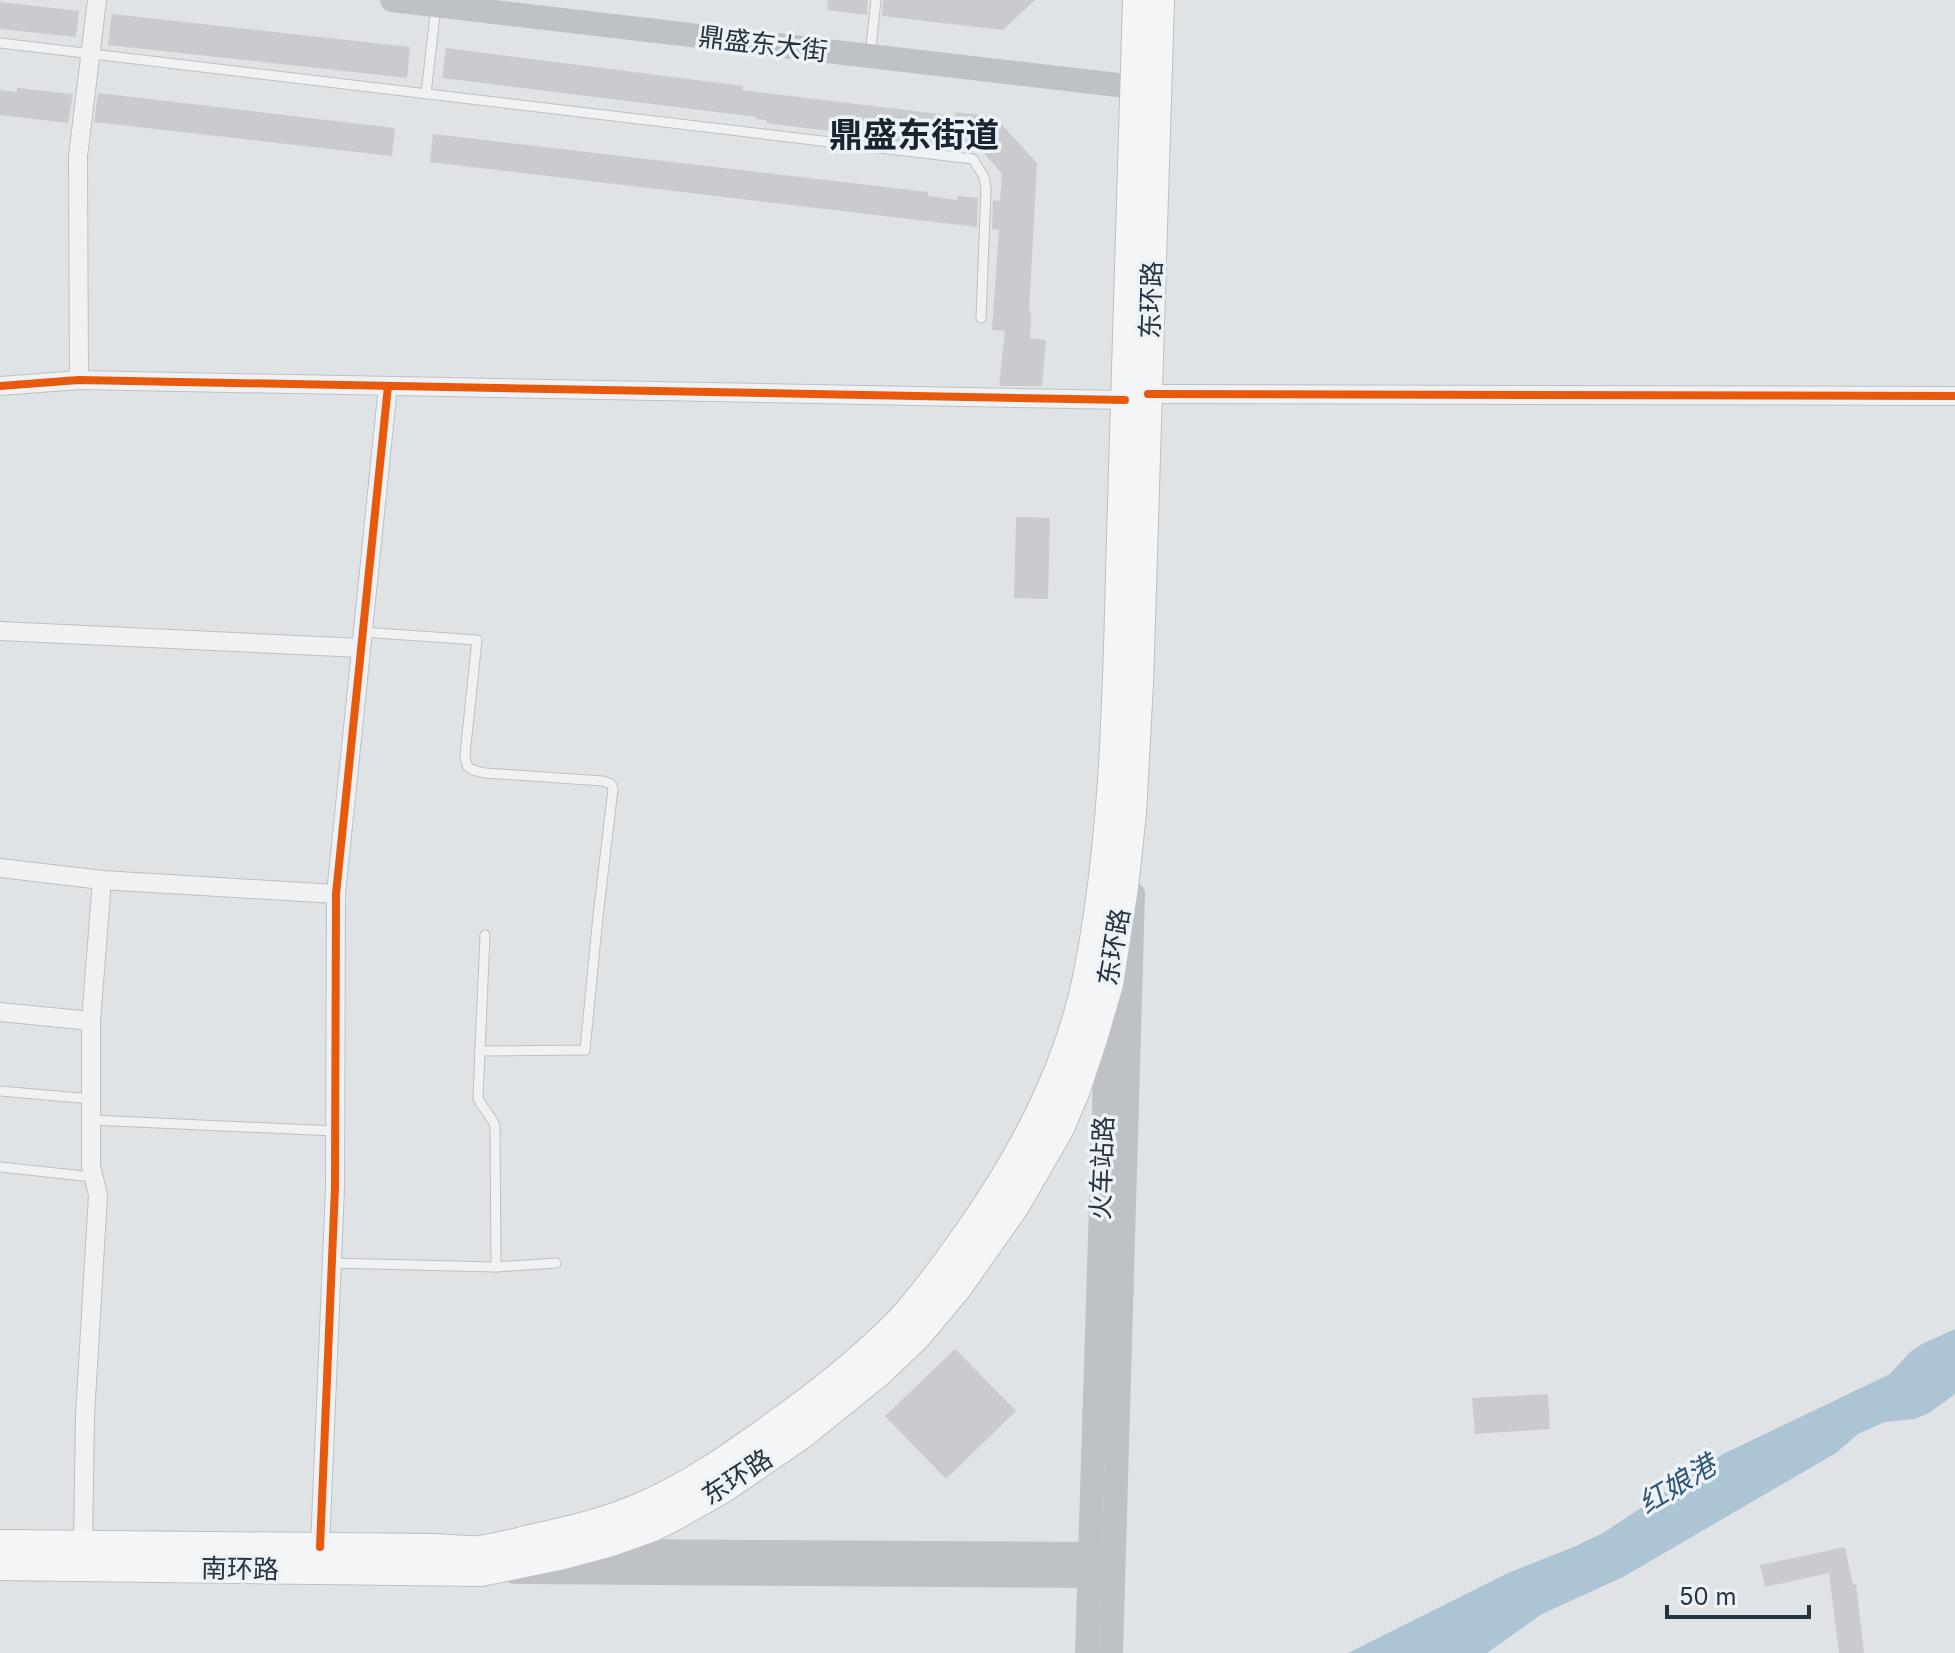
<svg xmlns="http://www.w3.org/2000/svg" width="1955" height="1653" viewBox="0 0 1955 1653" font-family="Inter,'Noto Sans SC',sans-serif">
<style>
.water{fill:#acc4d3}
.building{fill:#c9cbce}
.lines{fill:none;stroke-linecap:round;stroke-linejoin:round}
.lane-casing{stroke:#bec1c4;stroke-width:11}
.street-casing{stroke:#bec1c4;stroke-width:20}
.primary-casing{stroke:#bcc0c4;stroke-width:30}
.lane{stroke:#f0f1f3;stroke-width:9}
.street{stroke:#f0f1f3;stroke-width:18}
.secondary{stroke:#bec2c6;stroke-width:24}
.primary{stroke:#f4f5f6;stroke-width:28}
.cycleway-casing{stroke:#edf2f6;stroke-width:13}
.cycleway{stroke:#e8590c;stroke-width:8}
.labels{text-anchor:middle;stroke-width:7;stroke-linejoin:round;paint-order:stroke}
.street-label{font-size:26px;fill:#263340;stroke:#edf2f6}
.water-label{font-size:28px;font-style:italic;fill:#2e5776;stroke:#edf2f6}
.district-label{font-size:34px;font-weight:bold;fill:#192431;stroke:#edf2f6}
</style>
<rect width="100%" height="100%" fill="#e0e3e6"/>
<polygon class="water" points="1955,1329 1955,1394 1929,1413 1915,1419 1885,1422 1858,1434 1836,1453 1623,1577 1542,1614 1487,1653 1348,1653 1508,1573 1576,1546 1603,1533 1723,1454 1890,1374 1910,1352 1922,1344"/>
<g class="building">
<polygon points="828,0 868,0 867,15 827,10"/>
<polygon points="883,0 1035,0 1003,30 882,16"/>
<polygon points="0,2 79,11 76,37 0,29"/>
<polygon points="112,14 410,47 407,78 108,45"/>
<polygon points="446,48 743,86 742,90 881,107 955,116 956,112 995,117 1037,163 1029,313 1031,313 1030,338 1046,340 1042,386 999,386 1005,331 992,330 999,230 992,229 993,200 1000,201 1002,174 980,149 951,146 951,149 877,139 877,137 766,123 767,120 756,119 757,117 442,78"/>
<polygon points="17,88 73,94 68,123 0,115 0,90 17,92"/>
<polygon points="98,93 395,128 392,156 94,122"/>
<polygon points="433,134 928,192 928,196 957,200 958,196 978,198 977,227 430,162"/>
<polygon points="1016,517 1050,518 1048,599 1014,598"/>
<polygon points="955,1349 1016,1411 946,1479 885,1416"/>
<polygon points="1548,1394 1550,1429 1475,1434 1472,1398"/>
<polygon points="1845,1547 1853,1585 1856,1584 1864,1653 1839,1653 1829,1573 1765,1587 1760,1565"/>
</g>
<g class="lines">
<defs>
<g id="lane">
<polyline points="0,43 973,159 984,177 986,189 981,318"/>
<polyline points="870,56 876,0"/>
<polyline points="426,94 436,6"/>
<path d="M362,632L477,640L465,754C466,771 470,769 485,773L603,781L611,784L613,789L598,916L585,1050L479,1051"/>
<path d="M485,935L478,1098C482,1108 491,1115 495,1126L496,1267"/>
<polyline points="0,1091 91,1099"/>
<polyline points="91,1120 335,1131"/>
<polyline points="0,1167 93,1177"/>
<polyline points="331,1263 496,1267 556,1263"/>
</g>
<g id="street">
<polyline points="79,380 78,156 97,0"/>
<polyline points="0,386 79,380 1125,400"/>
<polyline points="1148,394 1955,396"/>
<polyline points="0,631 361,648"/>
<polyline points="0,868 102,880 336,894"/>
<polyline points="0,1012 91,1021"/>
<polyline points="83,1545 85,1416 98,1195 91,1166 91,1021 102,880"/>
<polyline points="320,1547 335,1187 336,894 388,386"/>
</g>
<g id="primary">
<path d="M0,1544L431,1548C446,1548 463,1551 479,1550C497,1548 517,1542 535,1538C572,1530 610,1521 645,1505C689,1486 729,1458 768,1430C815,1397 861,1361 901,1320C925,1294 945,1265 966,1236C1021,1158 1067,1073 1087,978C1116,833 1117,684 1121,538C1127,358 1132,179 1137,0"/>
<polyline points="0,1566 481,1572 563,1555 608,1543 653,1527 675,1516 724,1488 800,1436 878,1373 917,1336 958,1287 1015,1206 1060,1128 1076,1090 1093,1039 1109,984 1124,887 1132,813 1139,684 1160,0"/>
</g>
</defs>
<use href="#lane" class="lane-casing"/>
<use href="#street" class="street-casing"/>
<use href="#primary" class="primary-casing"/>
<use href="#lane" class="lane"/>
<use href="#street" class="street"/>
<g class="secondary">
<polyline points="392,0 1135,87"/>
<polyline points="596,1551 1107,1554"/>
<polyline points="515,1572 1106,1576"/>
<polyline points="1087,1653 1107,1013"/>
<polyline points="1111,1653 1133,894"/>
</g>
<use href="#primary" class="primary"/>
<defs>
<g id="cycleway">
<polyline points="0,386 79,380 1125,400"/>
<polyline points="1148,394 1955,396"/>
<polyline points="320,1547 335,1187 336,894 388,386"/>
</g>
</defs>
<use href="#cycleway" class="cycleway-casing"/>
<use href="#cycleway" class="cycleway"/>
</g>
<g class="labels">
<g class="street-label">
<text transform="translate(763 44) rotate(7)" y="9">鼎盛东大街</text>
<text transform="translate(1151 300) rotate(-88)" y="9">东环路</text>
<text transform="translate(1114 947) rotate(-80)" y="9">东环路</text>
<text transform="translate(1102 1168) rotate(-88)" y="9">火车站路</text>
<text transform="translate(737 1477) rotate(-33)" y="9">东环路</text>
<text transform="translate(240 1569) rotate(1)" y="9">南环路</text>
</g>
<g class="water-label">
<text transform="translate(1677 1484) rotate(-31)" y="10">红娘港</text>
</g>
<g class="district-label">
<text x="914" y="147">鼎盛东街道</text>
</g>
</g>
<path d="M1667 1605v12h142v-12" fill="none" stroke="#263340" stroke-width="4"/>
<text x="1679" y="1605" font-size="24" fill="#263340" stroke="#edf2f6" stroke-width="6" paint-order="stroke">50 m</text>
</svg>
